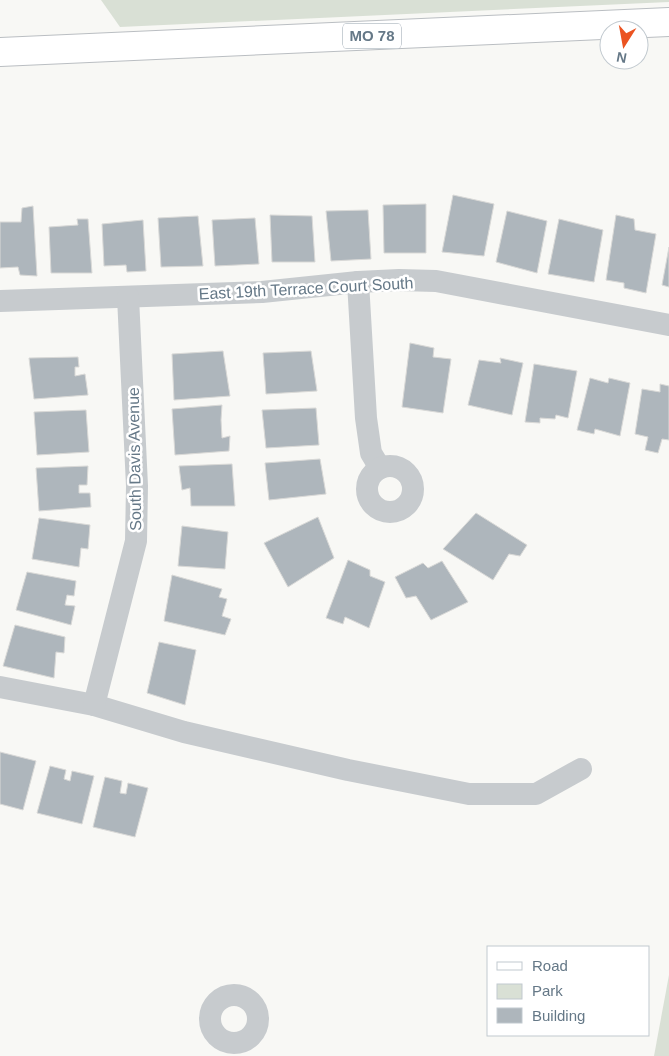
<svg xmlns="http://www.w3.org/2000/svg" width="669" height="1056" viewBox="0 0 669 1056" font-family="Arial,sans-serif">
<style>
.green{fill:#d9e0d5}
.building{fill:#aeb6bc;stroke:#d9d9d7}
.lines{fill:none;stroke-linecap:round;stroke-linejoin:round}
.primary-casing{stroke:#babec2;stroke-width:30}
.street{stroke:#c7cbce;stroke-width:22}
.primary{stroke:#fff;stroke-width:28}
.labels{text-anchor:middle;stroke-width:5;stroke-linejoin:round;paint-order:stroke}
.shield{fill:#fff;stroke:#93a0ab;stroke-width:1}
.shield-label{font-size:15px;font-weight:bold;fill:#657887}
.street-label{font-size:16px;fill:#657887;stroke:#fff}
</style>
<rect width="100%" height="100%" fill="#f8f8f5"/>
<g class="green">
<polygon points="101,0 669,0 669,2 120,27"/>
<polygon points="669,975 669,1056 654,1056"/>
</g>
<g class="building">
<polygon points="453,195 494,204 484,256 442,252"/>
<polygon points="426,204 426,253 384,253 383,205"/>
<polygon points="33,206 37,276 20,275 18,267 0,268 0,222 21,222 22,208"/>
<polygon points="368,210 371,259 331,261 326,211"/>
<polygon points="507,211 547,221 537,273 496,262"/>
<polygon points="270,215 312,216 315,262 272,262"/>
<polygon points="616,215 634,219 635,230 656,234 646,293 624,288 624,283 606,280"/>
<polygon points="198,216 203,266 161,267 158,218"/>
<polygon points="255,218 259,264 215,266 212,220"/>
<polygon points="77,219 88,219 92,273 51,273 49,227 78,225"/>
<polygon points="559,219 603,230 594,282 548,274"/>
<polygon points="143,220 146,271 127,272 126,265 104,266 102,224"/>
<polygon points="669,247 669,287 662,285"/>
<polygon points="410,343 434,348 433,357 451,359 443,413 402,407"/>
<polygon points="223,351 230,396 174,400 172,354"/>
<polygon points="311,351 317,391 266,394 263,353"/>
<polygon points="78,357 79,367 75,367 75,376 85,374 88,395 34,399 29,358"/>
<polygon points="500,358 523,363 512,415 468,405 479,360 501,363"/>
<polygon points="534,364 577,371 568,418 556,415 555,419 540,418 540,423 525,422"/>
<polygon points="590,378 608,383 609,378 630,383 620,436 595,429 594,434 577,430"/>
<polygon points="660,384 669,386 669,440 662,439 658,453 645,450 648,437 635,434 642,389 660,392"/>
<polygon points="222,405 221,420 222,438 230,436 229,451 175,455 172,409"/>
<polygon points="316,408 319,445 266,448 262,410"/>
<polygon points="86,410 89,452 37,455 34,412"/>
<polygon points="320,459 326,494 269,500 265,463"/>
<polygon points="232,464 235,506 191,506 190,488 182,490 179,466"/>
<polygon points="88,466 87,485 79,485 79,493 90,493 91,507 39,511 36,468"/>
<polygon points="476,513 527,545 520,556 509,554 493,580 443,549"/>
<polygon points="318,517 334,558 288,587 264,543"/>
<polygon points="39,518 90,525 88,549 81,548 79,567 32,559"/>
<polygon points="182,526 228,532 225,569 178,566"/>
<polygon points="348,560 370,570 370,576 385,582 369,628 345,617 343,624 326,618"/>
<polygon points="442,561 468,602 431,620 416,596 406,598 395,577 423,563 428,568"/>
<polygon points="27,572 76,581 74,596 67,595 65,605 75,606 71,625 16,610"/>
<polygon points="172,575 222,589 219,597 227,599 222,616 231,619 225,635 164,621"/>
<polygon points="15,625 65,637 64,653 56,652 54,678 3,666"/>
<polygon points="159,642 196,650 185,705 147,693"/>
<polygon points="0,752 36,761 23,810 0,804"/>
<polygon points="50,766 66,770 64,779 70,781 72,771 94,776 82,824 37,813"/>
<polygon points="105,777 122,781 120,793 126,794 128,783 148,788 135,837 93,827"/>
</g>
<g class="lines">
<defs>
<polyline id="primary" points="0,52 669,22"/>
</defs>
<use href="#primary" class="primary-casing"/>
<g class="street">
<polyline points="358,282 366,418 371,453 380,468"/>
<polyline points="0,301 262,292 358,282 399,280 436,281 669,325"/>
<circle cx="390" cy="489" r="23"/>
<polyline points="0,687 94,705 184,732 348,770 469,794 536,794 581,769"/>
<polyline points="94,705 136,541 137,486 128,297"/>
<circle cx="234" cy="1019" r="24"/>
</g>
<use href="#primary" class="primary"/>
</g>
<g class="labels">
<rect class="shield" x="343" y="23.5" width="58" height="25" rx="4"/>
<g class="shield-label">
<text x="372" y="41">MO 78</text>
</g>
<g class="street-label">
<text transform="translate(306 288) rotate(-3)" y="6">East 19th Terrace Court South</text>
<text transform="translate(134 459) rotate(-91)" y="6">South Davis Avenue</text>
</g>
</g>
<rect x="487" y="946" width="162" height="90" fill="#ffffff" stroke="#c1c9cf"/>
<rect x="497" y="962" width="25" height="8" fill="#ffffff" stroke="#c1c9cf"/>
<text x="532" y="971" font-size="15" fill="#657887">Road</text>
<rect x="497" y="984" width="25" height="15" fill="#d9e0d5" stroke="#c1c9cf"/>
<text x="532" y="996" font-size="15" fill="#657887">Park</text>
<rect x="497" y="1008" width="25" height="15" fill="#aeb6bc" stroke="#c1c9cf"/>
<text x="532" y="1021" font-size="15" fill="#657887">Building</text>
<g transform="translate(624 45) rotate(191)"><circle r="24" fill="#ffffff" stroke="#c1c9cf"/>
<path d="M0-4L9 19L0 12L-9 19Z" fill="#eb5321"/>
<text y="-8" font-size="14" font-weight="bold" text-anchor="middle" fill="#657887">N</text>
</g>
</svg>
